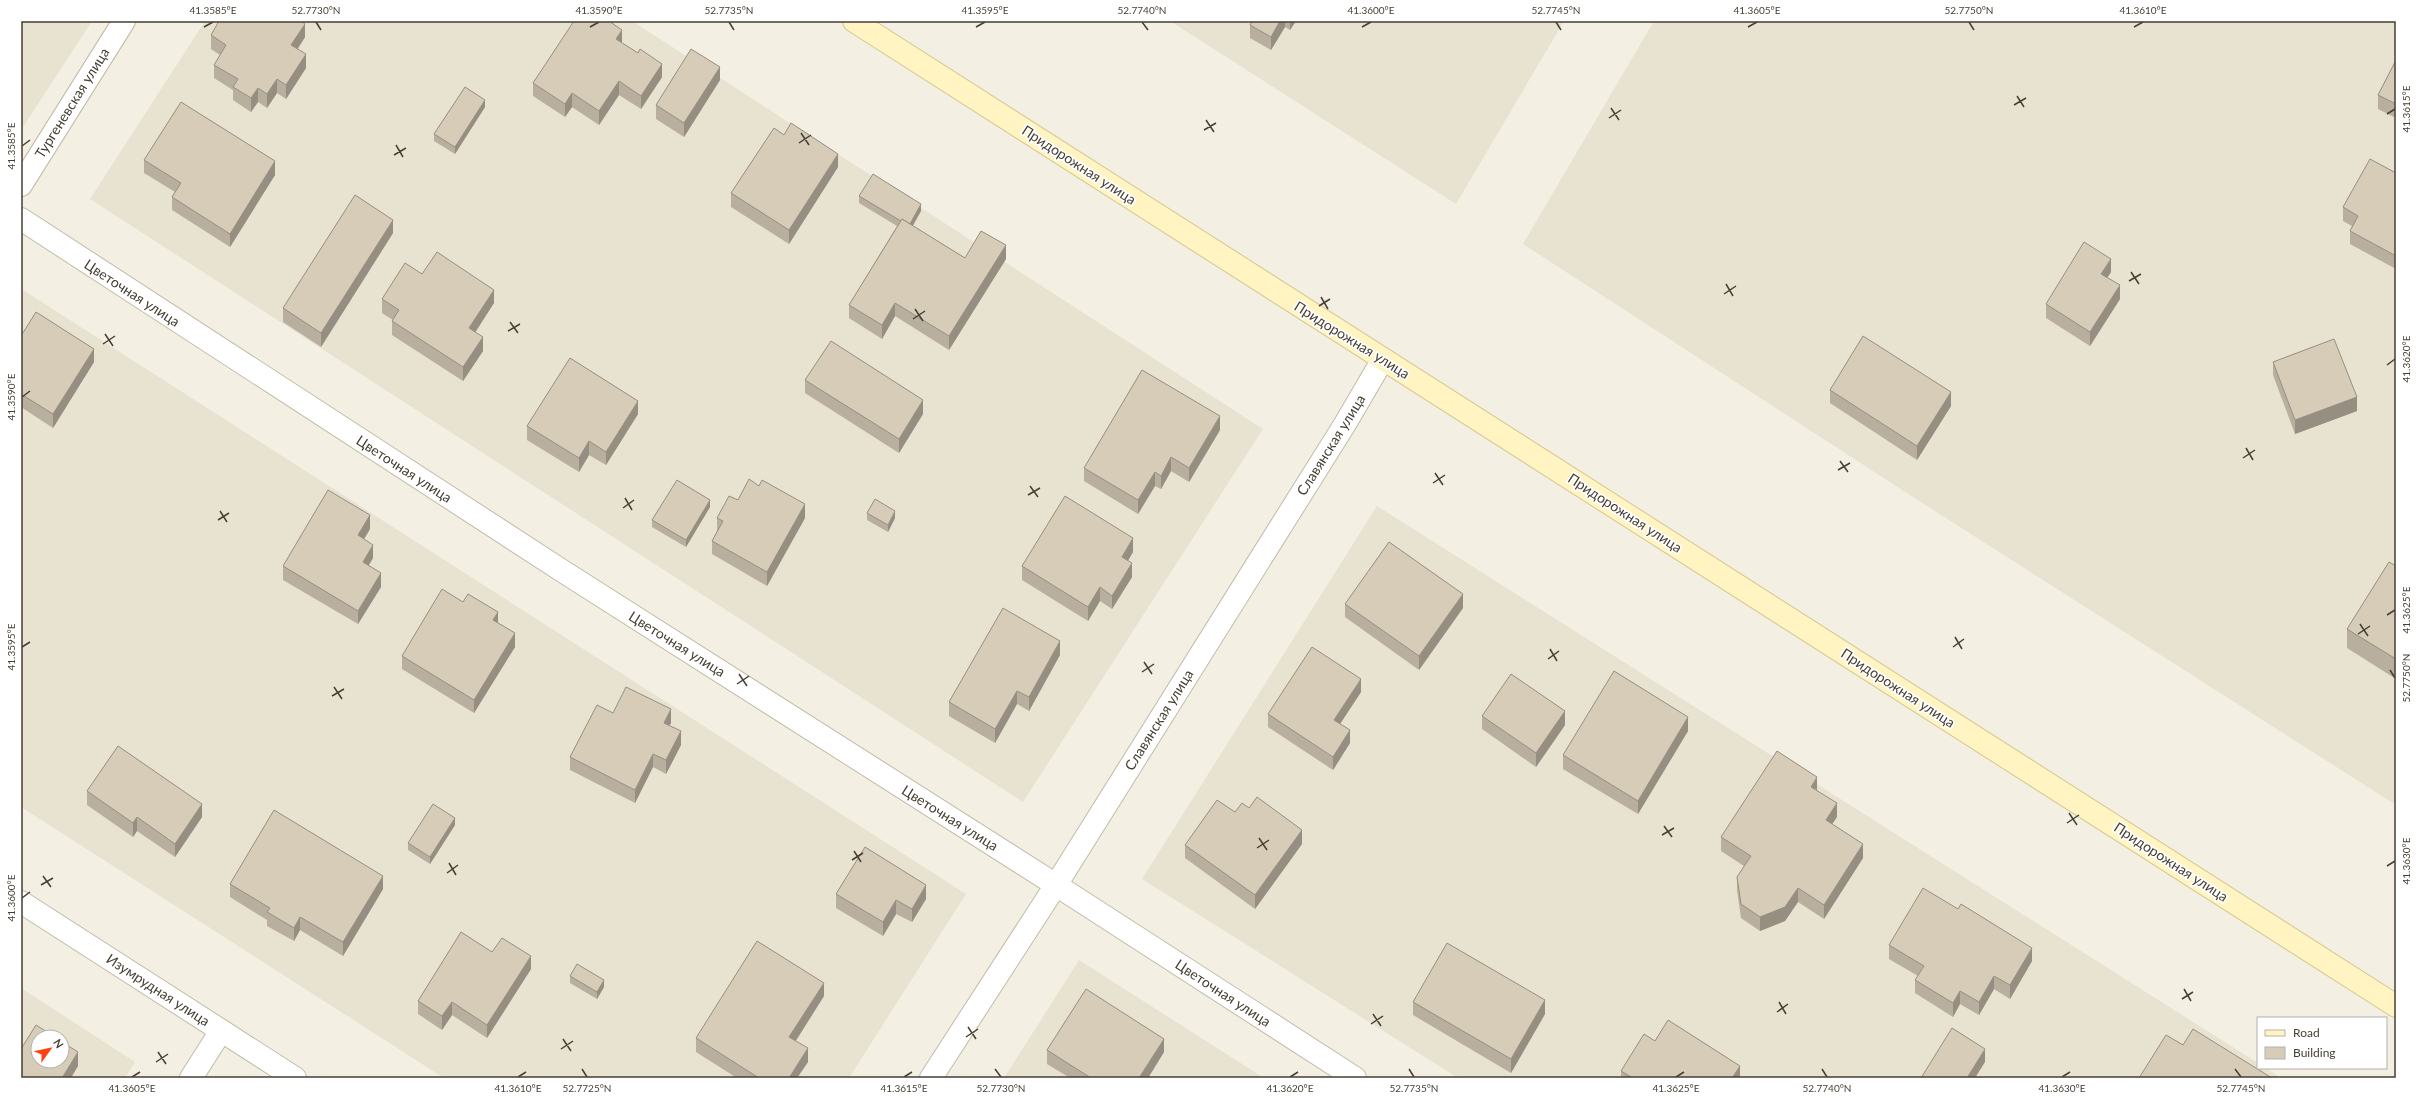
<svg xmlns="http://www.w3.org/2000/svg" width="2417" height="1099" viewBox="0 0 2417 1099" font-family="Lato,sans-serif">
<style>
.residential{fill:#e8e2d1;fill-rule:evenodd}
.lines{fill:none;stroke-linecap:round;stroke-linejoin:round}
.street-casing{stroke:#c2bba8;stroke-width:24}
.secondary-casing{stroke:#d6c88f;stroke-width:24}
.street{stroke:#fff;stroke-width:22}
.secondary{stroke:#fff4c2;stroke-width:22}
.wall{fill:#b8af9e}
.shaded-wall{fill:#968f81}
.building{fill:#d6ccb8;stroke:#968f81}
.ticks{fill:none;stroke:#463f33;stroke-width:1.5}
.labels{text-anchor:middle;stroke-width:3.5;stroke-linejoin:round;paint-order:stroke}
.street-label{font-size:14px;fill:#463f33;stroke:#fff}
.neatline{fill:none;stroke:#463f33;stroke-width:1.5}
.ticks-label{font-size:10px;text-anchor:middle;fill:#463f33}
</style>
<rect width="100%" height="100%" fill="#f3efe3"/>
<g class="residential">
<polygon points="21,21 92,21 21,130"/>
<polygon points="205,21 632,21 1263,429 1023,802 90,199"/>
<polygon points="1170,21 1564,21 1456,204"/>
<polygon points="1654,21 2396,21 2396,805 1916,499 1523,244"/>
<polygon points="23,290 966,894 849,1078 444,1078 21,807 21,293"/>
<polygon points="1377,506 2258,1063 2258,1068 2266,1068 2281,1078 1458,1078 1142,879"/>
<polygon points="1079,960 1264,1078 1004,1078"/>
<path d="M21,988L135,1062L125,1078H21ZM38,1037H62V1061H38Z"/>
</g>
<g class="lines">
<defs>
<g id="street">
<polyline points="21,185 124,21"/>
<polyline points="21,219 564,572 1056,885 1355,1078"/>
<polyline points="21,902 295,1078"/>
<polyline points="191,1078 221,1031"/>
<polyline points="931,1078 1056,885 1345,424 1383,359"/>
</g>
<polyline id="secondary" points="854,21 2396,1006"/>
</defs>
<use href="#street" class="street-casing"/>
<use href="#secondary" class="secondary-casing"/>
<use href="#street" class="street"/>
<use href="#secondary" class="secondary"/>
</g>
<g class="wall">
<polygon points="1252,21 1296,21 1290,30 1285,27 1271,50 1250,38 1250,25"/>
<polygon points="211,35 305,37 298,49 306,68 286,99 277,93 267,108 258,102 251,112 233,100 233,90 214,78 214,65 220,55 211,49"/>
<polygon points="622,44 662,77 641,109 619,95 599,125 572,107 565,117 533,96 533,83"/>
<polygon points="2396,60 2396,118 2378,109 2378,95"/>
<polygon points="720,80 684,137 656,119 656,105"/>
<polygon points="485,107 455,154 434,141 434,134"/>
<polygon points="144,160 275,175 230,247 172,210 172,197 175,192 144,173"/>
<polygon points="838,167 789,244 731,207 731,193"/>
<polygon points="2396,173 2396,269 2350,244 2350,231 2352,226 2343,221 2343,207"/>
<polygon points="859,196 921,211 913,226 965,258 1006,259 949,350 895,316 882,339 849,318 849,305 897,226 859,203"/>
<polygon points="393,233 321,347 283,322 283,308"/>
<polygon points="2111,272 2107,278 2120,299 2090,346 2046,318 2046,304"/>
<polygon points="422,274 494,303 475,332 483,351 463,381 392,335 392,321 393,320 382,313 382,299"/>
<polygon points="21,336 94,362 53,428 21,407"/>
<polygon points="2273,362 2357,411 2295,434 2273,375"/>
<polygon points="805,380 923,414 899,453 805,393"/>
<polygon points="1830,390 1951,406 1917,460 1830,403"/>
<polygon points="638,414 606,465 589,455 579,472 527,440 527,426"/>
<polygon points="1220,430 1189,482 1171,471 1161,489 1155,486 1138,514 1084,481 1084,468"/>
<polygon points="738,500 805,518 767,586 712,554 712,541 717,531 717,518"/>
<polygon points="710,507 686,547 652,527 652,520"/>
<polygon points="867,513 895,518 888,532 867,520"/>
<polygon points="370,529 364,539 373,558 368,566 381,587 358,624 283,580 283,566"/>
<polygon points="1133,552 1128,561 1132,577 1112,609 1100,601 1088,621 1022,580 1022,566"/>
<polygon points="2396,566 2396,679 2347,648 2347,629"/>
<polygon points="463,602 498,623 515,647 474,713 402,669 402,656"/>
<polygon points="1345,604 1463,608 1419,670 1345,617"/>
<polygon points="1060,655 1029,711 1017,704 995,743 949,716 949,702"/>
<polygon points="1361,692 1340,724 1350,743 1333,770 1268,727 1268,714"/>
<polygon points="613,713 671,723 669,725 681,745 666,774 653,767 635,803 570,770 570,757"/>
<polygon points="1482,716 1565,725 1536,767 1482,729"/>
<polygon points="1688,731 1638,814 1563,769 1563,755"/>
<polygon points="1817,790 1837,817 1832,824 1863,858 1824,919 1798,902 1785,921 1760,931 1741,918 1737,890 1737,877 1744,866 1721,851 1721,837"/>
<polygon points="87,791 202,817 175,857 137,831 133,837 87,805"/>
<polygon points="1235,812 1302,844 1255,909 1185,858 1185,845"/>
<polygon points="455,825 430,864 408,850 408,843"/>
<polygon points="230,884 383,889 343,956 300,930 294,941 267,926 267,920 230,897"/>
<polygon points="836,894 926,899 912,922 896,914 883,936 836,908"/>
<polygon points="1889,945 2032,961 2010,999 1994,989 1979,1015 1960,1004 1953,1017 1915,993 1915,980 1918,976 1889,959"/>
<polygon points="492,952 531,969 487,1038 452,1015 442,1030 418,1014 418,1001"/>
<polygon points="570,976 604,987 597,999 570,983"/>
<polygon points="824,996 796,1041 808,1062 797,1078 737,1078 696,1052 696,1038"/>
<polygon points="1413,1002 1545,1014 1511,1073 1413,1015"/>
<polygon points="1655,1041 1740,1078 1621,1078 1621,1071"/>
<polygon points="1047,1050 1164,1052 1148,1078 1070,1078 1047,1064"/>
</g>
<g class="shaded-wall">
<polygon points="1280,21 1285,21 1285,27 1271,50 1271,37"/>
<polygon points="1290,21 1296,21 1290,30"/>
<polygon points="305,24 305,37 291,58 291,45"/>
<polygon points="622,30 622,44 616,39"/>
<polygon points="306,54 306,68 286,99 286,85"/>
<polygon points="662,64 662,77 641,109 641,96"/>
<polygon points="720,67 720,80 684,137 684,123"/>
<polygon points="277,79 277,93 267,108 267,94"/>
<polygon points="619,81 619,95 599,125 599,111"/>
<polygon points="258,88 258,102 251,112 251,98"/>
<polygon points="572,93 572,107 565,117 565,104"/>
<polygon points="22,95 22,102 21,103 21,96"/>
<polygon points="485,100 485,107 455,154 455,147"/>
<polygon points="838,154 838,167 789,244 789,230"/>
<polygon points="275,161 275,175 230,247 230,234"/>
<polygon points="921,204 921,211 908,233 908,226"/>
<polygon points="393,220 393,233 321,347 321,333"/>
<polygon points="1006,245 1006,259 949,350 949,336"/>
<polygon points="2111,259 2111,272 2101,287 2101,274"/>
<polygon points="2120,285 2120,299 2090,346 2090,332"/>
<polygon points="494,290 494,303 469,342 469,328"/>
<polygon points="895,303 895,316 882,339 882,325"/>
<polygon points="483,337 483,351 463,381 463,367"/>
<polygon points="94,349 94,362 53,428 53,414"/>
<polygon points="1951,392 1951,406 1917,460 1917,446"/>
<polygon points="2357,397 2357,411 2295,434 2295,420"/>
<polygon points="923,400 923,414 899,453 899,439"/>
<polygon points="638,401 638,414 606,465 606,452"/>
<polygon points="1220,416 1220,430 1189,482 1189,468"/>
<polygon points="589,441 589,455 579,472 579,458"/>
<polygon points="1171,457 1171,471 1161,489 1161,476"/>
<polygon points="1155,472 1155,486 1138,514 1138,500"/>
<polygon points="710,500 710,507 686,547 686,540"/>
<polygon points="805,504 805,518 767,586 767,572"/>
<polygon points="895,511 895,518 888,532 888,525"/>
<polygon points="370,515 370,529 358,549 358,535"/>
<polygon points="1133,538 1133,552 1122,570 1122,557"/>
<polygon points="373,545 373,558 363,575 363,562"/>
<polygon points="1132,563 1132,577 1112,609 1112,596"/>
<polygon points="381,573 381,587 358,624 358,611"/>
<polygon points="1100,587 1100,601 1088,621 1088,607"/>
<polygon points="1463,594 1463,608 1419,670 1419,656"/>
<polygon points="498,612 498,626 493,620"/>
<polygon points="515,633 515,647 474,713 474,700"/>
<polygon points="1060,641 1060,655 1029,711 1029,697"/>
<polygon points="1361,679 1361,692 1334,733 1334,720"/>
<polygon points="1017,691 1017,704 995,743 995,729"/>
<polygon points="671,709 671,723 664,736 664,723"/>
<polygon points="1565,711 1565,725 1536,767 1536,753"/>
<polygon points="1688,717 1688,731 1638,814 1638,801"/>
<polygon points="1350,730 1350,743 1333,770 1333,757"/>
<polygon points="681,731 681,745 666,774 666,760"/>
<polygon points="653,754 653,767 635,803 635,790"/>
<polygon points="1817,777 1817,790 1811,787"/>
<polygon points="1837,803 1837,817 1826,833 1826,820"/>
<polygon points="202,804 202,817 175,857 175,844"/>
<polygon points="137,817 137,831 133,837 133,823"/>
<polygon points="455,818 455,825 430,864 430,857"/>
<polygon points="1302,830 1302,844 1255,909 1255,895"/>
<polygon points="1863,844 1863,858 1824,919 1824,905"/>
<polygon points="383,876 383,889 343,956 343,942"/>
<polygon points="926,885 926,899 912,922 912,909"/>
<polygon points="1798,888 1798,902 1785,921 1760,931 1760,917"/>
<polygon points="896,900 896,914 883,936 883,922"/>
<polygon points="300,917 300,930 294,941 294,928"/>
<polygon points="2032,948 2032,961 2010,999 2010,985"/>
<polygon points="531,956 531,969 487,1038 487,1025"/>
<polygon points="1994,976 1994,989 1979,1015 1979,1002"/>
<polygon points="604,980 604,987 597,999 597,992"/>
<polygon points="824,983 824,996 789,1051 789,1037"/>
<polygon points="1960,991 1960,1004 1953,1017 1953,1003"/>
<polygon points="1545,1000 1545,1014 1511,1073 1511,1059"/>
<polygon points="452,1002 452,1015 442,1030 442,1016"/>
<polygon points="1164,1039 1164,1052 1148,1078 1139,1078"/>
<polygon points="808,1048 808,1062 797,1078 789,1078"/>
<polygon points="1985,1049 1985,1062 1975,1078 1967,1078"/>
<polygon points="78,1052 78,1066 71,1078 62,1078"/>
<polygon points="1740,1066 1740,1078 1732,1078"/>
</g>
<g class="building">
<polygon points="219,21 301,21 305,24 291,45 306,54 286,85 277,79 267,94 258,88 251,98 233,87 238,79 214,65 226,45 211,35"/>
<polygon points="574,21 609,21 622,30 616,39 638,53 640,49 662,64 641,96 619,81 599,111 572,93 565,104 533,83"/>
<polygon points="1252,21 1280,21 1271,37 1250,25"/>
<polygon points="691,49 720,67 684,123 656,105"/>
<polygon points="2396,60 2396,104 2378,95"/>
<polygon points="465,87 485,100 455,147 434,134"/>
<polygon points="181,102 275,161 230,234 172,197 181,183 144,160"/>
<polygon points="791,123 838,154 789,230 731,193 774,128 784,135"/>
<polygon points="2370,159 2396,173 2396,256 2350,231 2358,216 2343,207"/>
<polygon points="873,174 921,204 910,224 902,219 901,221 859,196"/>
<polygon points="355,195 393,220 321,333 283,308"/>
<polygon points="902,219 965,258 981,231 1006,245 949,336 895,303 882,325 849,305"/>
<polygon points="2084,242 2111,259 2101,274 2120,285 2090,332 2046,304"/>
<polygon points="437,252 494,290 469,328 483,337 463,367 392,321 399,310 382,299 405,263 422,274"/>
<polygon points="36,312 94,349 53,414 21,394 21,336"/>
<polygon points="1863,336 1951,392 1917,446 1830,390"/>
<polygon points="2334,339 2357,397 2295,420 2273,362"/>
<polygon points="831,341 923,400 899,439 805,380"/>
<polygon points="570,358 638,401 606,452 589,441 579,458 527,426"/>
<polygon points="1142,370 1220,416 1189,468 1171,457 1161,476 1155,472 1138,500 1084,468"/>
<polygon points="749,479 759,486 762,480 805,504 767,572 712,541 723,521 717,518 729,496 738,500"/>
<polygon points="677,480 710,500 686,540 652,520"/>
<polygon points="328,490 370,515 358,535 373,545 363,562 381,573 358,611 283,566"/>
<polygon points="1065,496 1133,538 1122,557 1132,563 1112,596 1100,587 1088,607 1022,566"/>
<polygon points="875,499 895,511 888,525 867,513"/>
<polygon points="1389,542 1463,594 1419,656 1345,604"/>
<polygon points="2389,562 2396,566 2396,659 2347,629"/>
<polygon points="442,589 463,602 468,594 498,612 493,620 515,633 474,700 402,656"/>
<polygon points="1003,608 1060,641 1029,697 1017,691 995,729 949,702"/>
<polygon points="1312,647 1361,679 1334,720 1350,730 1333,757 1268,714"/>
<polygon points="1614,671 1688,717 1638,801 1563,755"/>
<polygon points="1511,674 1565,711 1536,753 1482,716"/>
<polygon points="626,687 671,709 664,723 681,731 666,760 653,754 635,790 570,757 597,705 613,713"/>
<polygon points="118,746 202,804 175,844 137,817 133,823 87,791"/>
<polygon points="1777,751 1817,777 1811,787 1837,803 1826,820 1863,844 1824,905 1798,888 1785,907 1760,917 1741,904 1737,877 1751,856 1721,837"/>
<polygon points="1257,797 1302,830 1255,895 1185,845 1217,800 1235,812 1242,803 1249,808"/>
<polygon points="433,804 455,818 430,857 408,843"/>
<polygon points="274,810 383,876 343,942 300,917 294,928 267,912 270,908 230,884"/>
<polygon points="865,847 926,885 912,909 896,900 883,922 836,894"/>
<polygon points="1923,888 1958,909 1961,904 2032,948 2010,985 1994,976 1979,1002 1960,991 1953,1003 1915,980 1924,966 1889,945"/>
<polygon points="461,932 492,952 502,938 531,956 487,1025 452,1002 442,1016 418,1001"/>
<polygon points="757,941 824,983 789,1037 808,1048 789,1078 759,1078 696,1038"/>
<polygon points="1447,943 1545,1000 1511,1059 1413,1002"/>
<polygon points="577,964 604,980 597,992 570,976"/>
<polygon points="1086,989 1164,1039 1139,1078 1091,1078 1047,1050"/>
<polygon points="1668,1020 1740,1066 1732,1078 1631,1078 1631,1077 1621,1071 1644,1034 1655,1041"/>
<polygon points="36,1025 55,1037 38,1037 38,1061 62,1061 62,1042 78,1052 62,1078 21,1078 21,1049"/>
<polygon points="1952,1028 1985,1049 1967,1078 1921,1078"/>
<polygon points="2193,1029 2272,1078 2139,1078 2166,1035 2183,1045"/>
</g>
<path class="ticks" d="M316,22L321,30M729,22L734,30M1142,22L1148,30M1556,22L1561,30M1969,22L1974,30M204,27L213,22M590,27L599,22M976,27L985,22M1362,27L1371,22M1748,27L1757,22M2134,27L2143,22M2017,96L2024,107M2014,105L2026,98M1611,108L1619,120M2387,114L2395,109M1609,118L1621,110M1206,120L1214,132M1204,130L1216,123M801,133L809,145M799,143L811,135M396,145L403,157M22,146L30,140M394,155L406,148M2131,272L2139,284M2129,281L2141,274M1726,284L1733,296M1724,294L1736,286M1321,297L1328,309M1319,306L1330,299M915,309L923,321M913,319L925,311M510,322L518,333M508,331L520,324M105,334L113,346M103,344L115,336M2387,365L2395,359M22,397L30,391M2246,448L2253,460M2243,458L2255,450M1840,461L1848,472M1838,470L1850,463M1435,473L1443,485M1433,483L1445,475M1030,486L1038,497M1028,495L1040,488M625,498L632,510M623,508L634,500M220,511L227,522M218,520L229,513M2387,615L2395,610M2360,624L2368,636M2358,634L2370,626M1955,637L1962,649M22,647L30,642M1953,647L1964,639M1550,649L1557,661M1548,659L1559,651M1144,662L1152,674M2390,670L2395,678M1142,672L1154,664M739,674L747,686M737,684L749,676M334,687L342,699M332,696L344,689M2069,813L2077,825M2067,823L2079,815M1664,826L1672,837M1662,835L1674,828M1259,838L1267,850M1257,848L1269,840M854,851L861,862M852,860L863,853M449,863L456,875M2387,866L2395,861M447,873L458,865M43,876L51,887M41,885L53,878M22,898L30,892M2184,989L2191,1001M2182,999L2193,992M1779,1002L1786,1014M1777,1012L1788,1004M1373,1014L1381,1026M1371,1024L1383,1016M968,1027L976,1039M966,1037L978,1029M563,1039L571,1051M561,1049L573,1041M158,1052L166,1064M156,1062L168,1054M582,1069L587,1077M995,1069L1001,1077M1409,1069L1414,1077M1822,1069L1827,1077M2235,1069L2241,1077M132,1077L140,1072M518,1077L526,1072M904,1077L912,1072M1290,1077L1298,1072M1676,1077L1684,1072M2062,1077L2070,1072"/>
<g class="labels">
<g class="street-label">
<text transform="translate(72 103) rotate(-58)" y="5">Тургеневская улица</text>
<text transform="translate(1079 165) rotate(33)" y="5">Придорожная улица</text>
<text transform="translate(132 293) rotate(33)" y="5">Цветочная улица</text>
<text transform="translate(1352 340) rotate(32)" y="5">Придорожная улица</text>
<text transform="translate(1331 445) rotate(-58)" y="5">Славянская улица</text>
<text transform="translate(404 469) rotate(33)" y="5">Цветочная улица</text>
<text transform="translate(1625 513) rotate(33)" y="5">Придорожная улица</text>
<text transform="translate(677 644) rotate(32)" y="5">Цветочная улица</text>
<text transform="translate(1898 688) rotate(33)" y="5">Придорожная улица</text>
<text transform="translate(1159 720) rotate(-58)" y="5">Славянская улица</text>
<text transform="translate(950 818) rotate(32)" y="5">Цветочная улица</text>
<text transform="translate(2171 862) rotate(33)" y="5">Придорожная улица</text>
<text transform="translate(158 990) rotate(33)" y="5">Изумрудная улица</text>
<text transform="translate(1223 993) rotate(33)" y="5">Цветочная улица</text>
</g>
</g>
<rect width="2417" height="1099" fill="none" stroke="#ffffff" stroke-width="44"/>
<rect x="2257" y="1017" width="130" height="52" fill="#ffffff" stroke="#b5b2ad"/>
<rect x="2265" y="1030" width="20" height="6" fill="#fff4c2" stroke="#b5b2ad"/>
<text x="2293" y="1037" font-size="12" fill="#463f33">Road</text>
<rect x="2265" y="1047" width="20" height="12" fill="#d6ccb8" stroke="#b5b2ad"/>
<text x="2293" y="1057" font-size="12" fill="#463f33">Building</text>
<g transform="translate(50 1049) rotate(57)"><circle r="19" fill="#ffffff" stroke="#b5b2ad"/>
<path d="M0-3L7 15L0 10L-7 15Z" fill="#ff410f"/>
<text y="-6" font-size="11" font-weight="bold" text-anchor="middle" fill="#463f33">N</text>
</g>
<rect x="22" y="22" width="2373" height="1055" class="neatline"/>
<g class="ticks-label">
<text x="213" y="14">41.3585°E</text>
<text x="316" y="14">52.7730°N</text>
<text x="599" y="14">41.3590°E</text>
<text x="729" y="14">52.7735°N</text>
<text x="985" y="14">41.3595°E</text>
<text x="1142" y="14">52.7740°N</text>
<text x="1371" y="14">41.3600°E</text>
<text x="1556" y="14">52.7745°N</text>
<text x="1757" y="14">41.3605°E</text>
<text x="1969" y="14">52.7750°N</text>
<text x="2143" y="14">41.3610°E</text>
<text transform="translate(2406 109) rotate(-90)" y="4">41.3615°E</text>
<text transform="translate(11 146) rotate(-90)" y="4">41.3585°E</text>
<text transform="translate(2406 359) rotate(-90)" y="4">41.3620°E</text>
<text transform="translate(11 397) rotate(-90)" y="4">41.3590°E</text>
<text transform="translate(2406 610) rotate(-90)" y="4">41.3625°E</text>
<text transform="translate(11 647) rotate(-90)" y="4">41.3595°E</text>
<text transform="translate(2406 678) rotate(-90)" y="4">52.7750°N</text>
<text transform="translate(2406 861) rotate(-90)" y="4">41.3630°E</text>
<text transform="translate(11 898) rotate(-90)" y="4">41.3600°E</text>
<text x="132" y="1092">41.3605°E</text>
<text x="518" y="1092">41.3610°E</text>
<text x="587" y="1092">52.7725°N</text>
<text x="904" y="1092">41.3615°E</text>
<text x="1001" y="1092">52.7730°N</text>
<text x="1290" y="1092">41.3620°E</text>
<text x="1414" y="1092">52.7735°N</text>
<text x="1676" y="1092">41.3625°E</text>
<text x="1827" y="1092">52.7740°N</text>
<text x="2062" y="1092">41.3630°E</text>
<text x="2241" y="1092">52.7745°N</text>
</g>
</svg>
